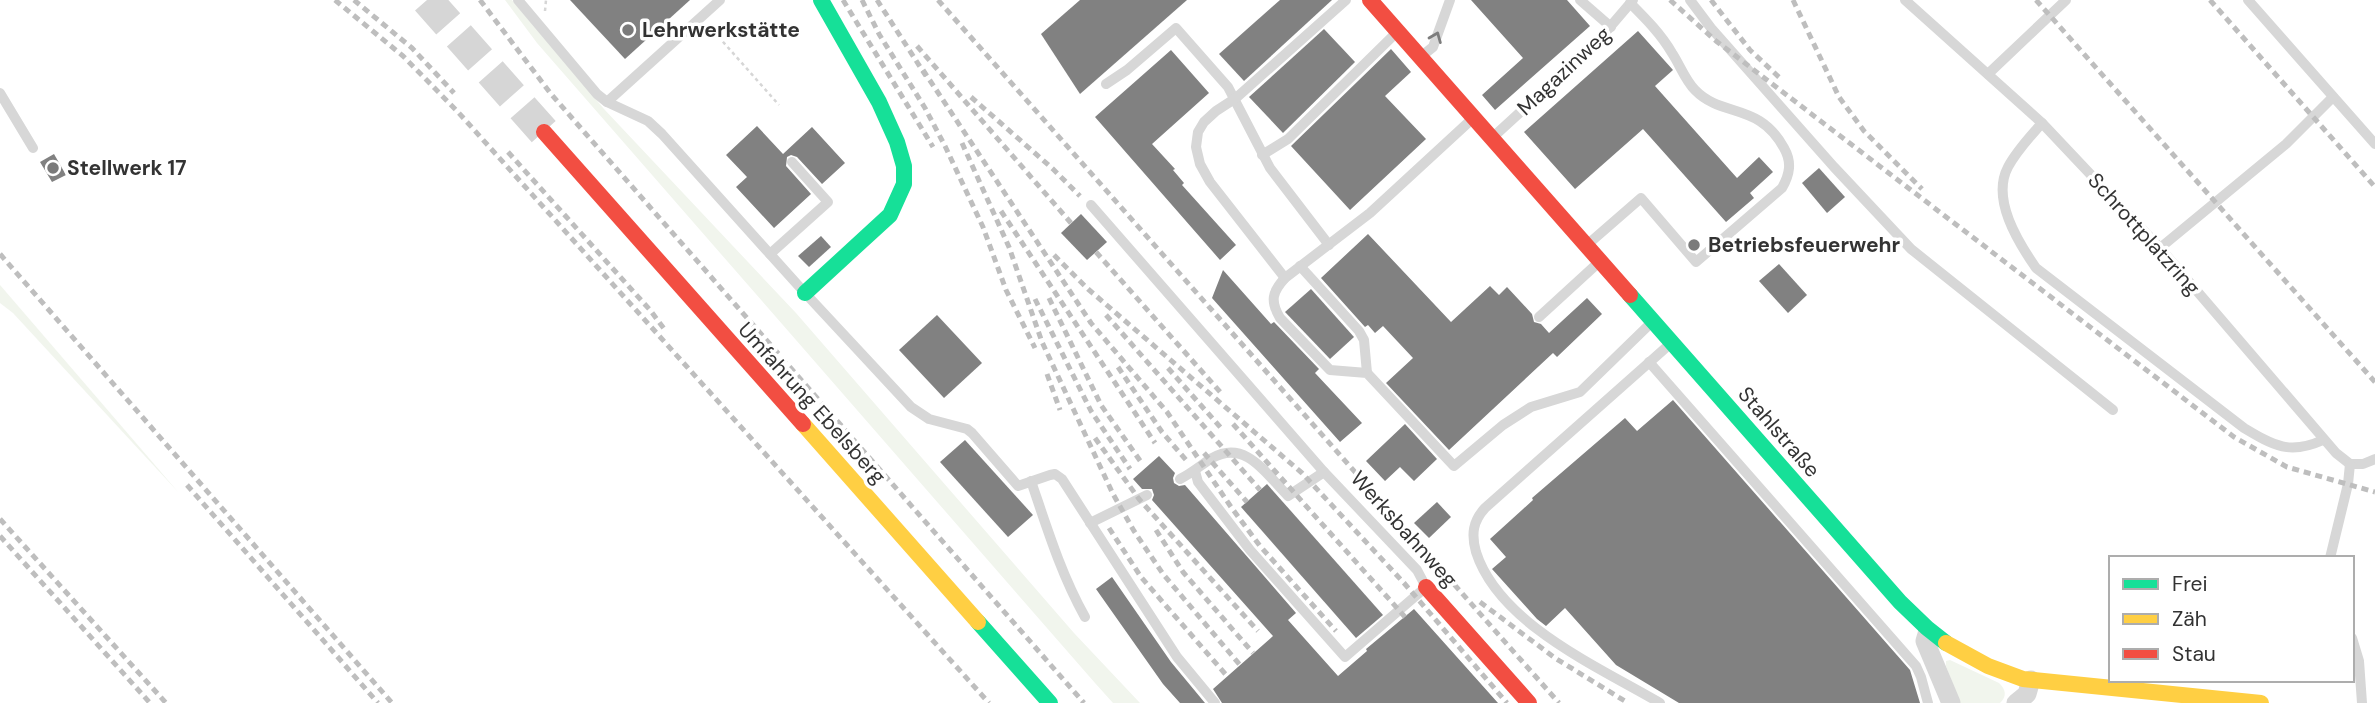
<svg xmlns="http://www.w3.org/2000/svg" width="2375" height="703" viewBox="0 0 2375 703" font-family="'DM Sans',sans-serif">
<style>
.green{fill:#f1f5ed}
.building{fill:#818181}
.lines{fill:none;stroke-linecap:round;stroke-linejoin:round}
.primary-tunnel{stroke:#d6d6d6;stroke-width:32;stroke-dasharray:32 16;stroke-linecap:butt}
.path{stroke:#d6d6d6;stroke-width:2.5;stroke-dasharray:3.5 3.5;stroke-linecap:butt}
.lane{stroke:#d7d7d7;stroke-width:10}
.street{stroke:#d7d7d7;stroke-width:19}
.fast{stroke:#16e098;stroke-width:16}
.slow{stroke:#ffcf43;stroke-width:16}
.jam{stroke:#f24e42;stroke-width:16}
.rail{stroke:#bebebe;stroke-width:5;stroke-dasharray:7 5;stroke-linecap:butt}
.oneway{stroke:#7d7d7d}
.poi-dot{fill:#7a7a7a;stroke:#fff;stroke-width:2.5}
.labels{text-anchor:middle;stroke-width:7;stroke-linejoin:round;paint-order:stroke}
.poi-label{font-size:21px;font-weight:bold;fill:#333;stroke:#fff;text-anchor:start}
.street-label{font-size:21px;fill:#333;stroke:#fff}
</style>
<rect width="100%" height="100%" fill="#fff"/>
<g class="green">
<polygon points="505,0 512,0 604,109 796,313 1074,633 1140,703 1113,703 1095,683 537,43"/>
<polygon points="0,285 179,493 13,313 0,303"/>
<path d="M1950,660L1999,683C2006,690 2007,696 2000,703H1960L1946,666V661Z"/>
</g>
<g class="building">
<polygon points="570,0 690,0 625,59"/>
<polygon points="1080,0 1187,0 1080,94 1041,34"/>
<polygon points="1280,0 1332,0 1244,81 1219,54"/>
<polygon points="1471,0 1567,0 1590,26 1495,110 1482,95 1523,58"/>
<polygon points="1324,29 1355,62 1283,133 1249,97"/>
<polygon points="1638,31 1673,70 1655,86 1737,178 1759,157 1773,172 1750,193 1754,198 1726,222 1643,129 1575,189 1524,132"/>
<polygon points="1391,49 1411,72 1385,96 1426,139 1350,210 1291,146"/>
<polygon points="1171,50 1209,93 1152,144 1175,169 1173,170 1184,183 1182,185 1236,245 1220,260 1095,117"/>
<polygon points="757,126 783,154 812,127 845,163 822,184 797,157 791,155 787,157 786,166 811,194 774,228 736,187 747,177 726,155"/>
<polygon points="54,154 66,175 52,182 40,162"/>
<polygon points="1819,168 1845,197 1827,213 1802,183"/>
<polygon points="1081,214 1107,242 1087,260 1061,233"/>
<polygon points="1368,234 1451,322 1490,286 1499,295 1507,287 1532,314 1534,322 1541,324 1549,333 1587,298 1602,314 1557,357 1553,353 1449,450 1386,383 1413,358 1383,326 1375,333 1368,325 1365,327 1321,278"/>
<polygon points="821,236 831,247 809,267 798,256"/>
<polygon points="1779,264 1807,295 1788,313 1759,281"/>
<polygon points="1223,270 1271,324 1274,322 1319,369 1315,373 1362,423 1340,442 1212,298"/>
<polygon points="1311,289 1354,337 1330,359 1285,312"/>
<polygon points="937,315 982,363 944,398 899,350"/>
<polygon points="1673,400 1910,670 1920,703 1679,703 1616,665 1565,608 1546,626 1537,619 1492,569 1506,557 1490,539 1533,500 1532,498 1625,418 1637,431"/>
<polygon points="1405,424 1437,459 1414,481 1400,467 1385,481 1366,461"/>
<polygon points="965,440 1033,515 1008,537 940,462"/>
<polygon points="1159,456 1175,473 1173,478 1174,483 1179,486 1185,485 1296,613 1288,620 1338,676 1367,651 1366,649 1414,609 1498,703 1222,703 1213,689 1273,636 1152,500 1154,495 1152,489 1142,489 1133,479"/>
<polygon points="1267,484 1383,615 1356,638 1241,507"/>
<polygon points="1437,502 1451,517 1429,538 1414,523"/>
<polygon points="1112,577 1171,662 1205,703 1180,703 1163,684 1096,589"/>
</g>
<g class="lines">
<polyline class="primary-tunnel" points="427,0 544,132"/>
<g class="path">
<polyline points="545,11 546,0"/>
<polyline points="709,26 779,105"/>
</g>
<g class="lane">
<polyline points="518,0 597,94 607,102 648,121 662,134 805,293 911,407 929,419 967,429 972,433 1018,486 1050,475 1055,474 1062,479 1177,657 1215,703"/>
<polyline points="1580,0 1611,27"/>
<polyline points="1690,0 1711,28 1834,167 1911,249 2113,410"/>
<polyline points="1905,0 2042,123 2160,248 2336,453 2350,464 2363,464 2375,459"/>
<polyline points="2248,0 2375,144"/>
<polyline points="1423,55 1433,47 1450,0"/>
<polyline points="1988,74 2066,0"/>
<polyline points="1106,84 1127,70 1176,28 1228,87 1270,168 1329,245"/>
<polyline points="0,93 33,148"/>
<polyline points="607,102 720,0"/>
<path d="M1471,120L1370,213L1285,278C1272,292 1270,301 1280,318L1330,370L1367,373L1454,466L1503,425L1531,407L1580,392L1652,322"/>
<path d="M2042,123C2030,137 2017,150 2008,167C1991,199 2018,242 2036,268L2244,428C2274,446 2290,455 2323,440"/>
<polyline points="1492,138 1598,41 1633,0"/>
<polyline points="1262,155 1288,139 1396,33"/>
<polyline points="1091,205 1324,472"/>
<path d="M1587,245L1641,198L1696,262L1782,188C1790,174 1792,162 1784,148C1759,102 1722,118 1695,90C1685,80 1680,65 1672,53C1661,34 1646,19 1630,3"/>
<polyline points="2160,248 2286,144 2333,97"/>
<polyline points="770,254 828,202 792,162"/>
<polyline points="1300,266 1359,331 1364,340 1367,373"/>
<polyline points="1285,278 1210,182 1200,164 1196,147 1198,132 1204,122 1216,111 1236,98 1346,0"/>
<polyline points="1539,317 1598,263"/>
<polyline points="1649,362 1916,666 1921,677 1928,703"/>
<path d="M1180,479C1192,473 1201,465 1212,458C1246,439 1266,474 1288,496L1324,472L1417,570L1426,587L1345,657L1250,550L1198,482L1195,471"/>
<path d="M1031,481C1047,528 1061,574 1085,617"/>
<polyline points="1090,523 1147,495"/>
<polyline points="2330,558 2348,484 2350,464"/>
<polyline points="2352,638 2359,661 2362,703"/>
<path d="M1660,703C1599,667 1499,624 1476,552C1471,534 1473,521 1485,508L1670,344"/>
</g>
<g class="street">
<polyline points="1928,631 1925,641 1951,703"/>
<polyline points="2016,703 2027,694 2031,680"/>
</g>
<g class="fast">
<polyline points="805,293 890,215 904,184 904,166 897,142 879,102 821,0"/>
<polyline points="1630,295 1900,602 1927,628 1946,643"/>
<polyline points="978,622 1050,703"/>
</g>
<g class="slow">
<polyline points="803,424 978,622"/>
<polyline points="1946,643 1988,666 2023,679 2261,703"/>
</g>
<g class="jam">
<polyline points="1370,0 1630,295"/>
<polyline points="544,132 803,424"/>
<polyline points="1426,587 1529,703"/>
</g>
<g class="rail">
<polyline points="335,0 403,56 458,112 989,703"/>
<polyline points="354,0 412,48 454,93"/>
<polyline points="480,0 551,94 1084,703"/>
<polyline points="843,0 933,147"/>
<polyline points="862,0 879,34 925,108 945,146 983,227 1006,290 1035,348"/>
<polyline points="877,0 926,76"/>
<polyline points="938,0 1559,703"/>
<polyline points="1670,0 1716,41 2234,437 2287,467 2375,492"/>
<polyline points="1711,0 1750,50 1782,80"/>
<polyline points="1793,0 1839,97 1864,131 1922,189"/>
<polyline points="2036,0 2375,382"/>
<polyline points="2210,0 2375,187"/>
<polyline points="917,46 1071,223"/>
<polyline points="923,70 1091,323 1167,412 1231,507 1260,546 1336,631"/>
<polyline points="971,97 1053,169 1080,196"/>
<polyline points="962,143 1009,247 1042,342 1113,494 1134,531 1163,574 1240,665"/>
<polyline points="508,152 650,310 665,330"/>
<polyline points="1001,211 1155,443"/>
<polyline points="1096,252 1221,393"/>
<polyline points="0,254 392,703"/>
<polyline points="1054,255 1088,289 1302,473 1404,583 1507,703"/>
<polyline points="1049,298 1101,405 1141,462"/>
<polyline points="1035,299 1091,411 1130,469"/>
<polyline points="1106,315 1260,490"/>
<polyline points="1118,367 1162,432 1186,460"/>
<polyline points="1168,368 1221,428"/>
<polyline points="1047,374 1060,410"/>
<polyline points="1233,424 1405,617"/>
<polyline points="1095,438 1139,499 1258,631"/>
<polyline points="1204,453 1247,502"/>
<polyline points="187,485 378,703"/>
<polyline points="0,519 166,703"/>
<polyline points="1109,528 1141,577 1227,676"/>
<polyline points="1156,530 1183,572 1253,653"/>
<polyline points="0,536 150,703"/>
<polyline points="1480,602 1555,658 1628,703"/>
</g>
</g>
<defs><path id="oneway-chevron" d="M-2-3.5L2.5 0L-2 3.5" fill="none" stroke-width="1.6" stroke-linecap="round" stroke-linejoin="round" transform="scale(1.75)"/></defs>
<use class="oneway" href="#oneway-chevron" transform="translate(1436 37) rotate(-68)"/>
<g class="poi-dot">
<circle cx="628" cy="30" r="7"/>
<circle cx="53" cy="168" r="7"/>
<circle cx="1694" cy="245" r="7"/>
</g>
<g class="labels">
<g class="poi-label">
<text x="642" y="37">Lehrwerkstätte</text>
<text x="67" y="175">Stellwerk 17</text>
<text x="1708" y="252">Betriebsfeuerwehr</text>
</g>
<g class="street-label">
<text transform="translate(1564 71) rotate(-43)" y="7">Magazinweg</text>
<text transform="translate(2144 234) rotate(48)" y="7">Schrottplatzring</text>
<text transform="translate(812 403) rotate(48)" y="7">Umfahrung Ebelsberg</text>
<text transform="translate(1779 432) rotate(49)" y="7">Stahlstraße</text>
<text transform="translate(1404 529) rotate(48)" y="7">Werksbahnweg</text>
</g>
</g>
<rect x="2109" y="556" width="245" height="126" fill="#ffffff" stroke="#adadad" stroke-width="2"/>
<rect x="2123" y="579" width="35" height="10" fill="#16e098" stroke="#adadad" stroke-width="2"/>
<text x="2172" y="591" font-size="21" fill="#333333">Frei</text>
<rect x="2123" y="614" width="35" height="10" fill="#ffcf43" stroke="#adadad" stroke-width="2"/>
<text x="2172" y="626" font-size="21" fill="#333333">Zäh</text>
<rect x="2123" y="649" width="35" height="10" fill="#f24e42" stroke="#adadad" stroke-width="2"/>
<text x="2172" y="661" font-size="21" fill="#333333">Stau</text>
</svg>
